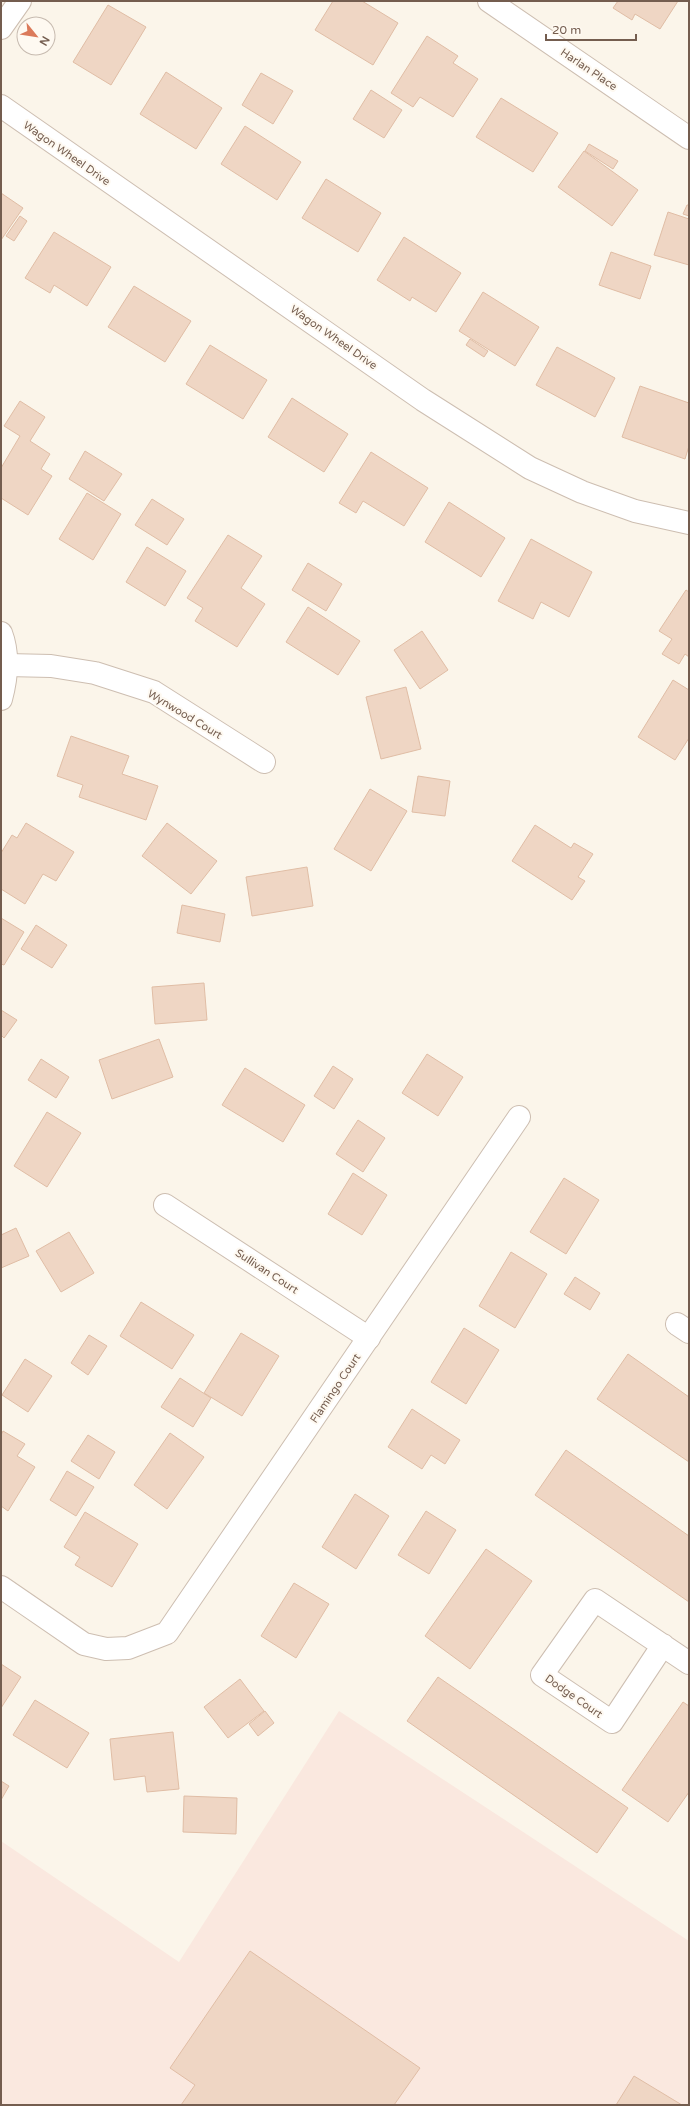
<svg xmlns="http://www.w3.org/2000/svg" width="690" height="2106" viewBox="0 0 690 2106" font-family="'Varela Round',sans-serif">
<style>
.commercial{fill:#fae8df}
.building{fill:#efd6c4;stroke:#e0bda5}
.lines{fill:none;stroke-linecap:round;stroke-linejoin:round}
.street-casing{stroke:#cdbeb1;stroke-width:24}
.street{stroke:#fff;stroke-width:22}
.labels{text-anchor:middle;stroke-width:4;stroke-linejoin:round;paint-order:stroke}
.street-label{font-size:11px;fill:#745d4f;stroke:#fef9f1}
</style>
<rect width="100%" height="100%" fill="#fbf5ea"/>
<polygon class="commercial" points="339,1711 689,1941 689,2105 1,2105 1,1841 179,1962"/>
<g class="building">
<polygon points="333,1 362,1 398,23 373,65 315,30"/>
<polygon points="618,1 678,1 660,29 635,14 632,20 613,8"/>
<polygon points="108,5 146,27 111,85 73,62"/>
<polygon points="427,36 458,56 453,63 478,79 453,117 420,97 413,107 391,93"/>
<polygon points="166,72 222,108 196,149 140,114"/>
<polygon points="261,73 293,91 273,124 242,105"/>
<polygon points="371,90 402,110 384,138 353,119"/>
<polygon points="501,98 558,133 533,172 476,137"/>
<polygon points="245,126 301,162 277,200 221,164"/>
<polygon points="589,144 618,161 613,169 585,151"/>
<polygon points="584,151 638,190 612,226 558,187"/>
<polygon points="326,179 381,213 358,252 302,218"/>
<polygon points="1,193 23,208 1,240"/>
<polygon points="687,205 689,205 689,216 683,214"/>
<polygon points="668,212 689,219 689,265 654,255"/>
<polygon points="20,216 27,221 14,241 6,236"/>
<polygon points="54,232 111,267 87,306 54,285 50,293 25,278"/>
<polygon points="404,237 461,273 436,312 412,297 410,301 377,280"/>
<polygon points="611,252 651,266 640,299 599,285"/>
<polygon points="134,286 191,321 165,362 108,327"/>
<polygon points="483,292 539,327 515,366 459,331"/>
<polygon points="470,339 488,351 484,357 466,345"/>
<polygon points="210,345 267,380 243,419 186,384"/>
<polygon points="557,347 615,378 595,417 536,385"/>
<polygon points="640,386 689,403 689,446 685,459 622,437"/>
<polygon points="292,398 348,434 324,472 268,437"/>
<polygon points="20,401 45,417 30,441 50,454 41,469 52,476 28,515 1,498 1,468 20,436 4,426"/>
<polygon points="85,451 122,474 104,501 69,479"/>
<polygon points="371,452 428,488 404,526 363,501 356,513 339,503"/>
<polygon points="87,493 121,514 93,560 59,539"/>
<polygon points="152,499 184,519 167,545 135,525"/>
<polygon points="449,502 505,538 481,577 425,542"/>
<polygon points="228,535 262,556 241,588 265,604 237,647 195,621 203,608 187,598"/>
<polygon points="531,539 592,572 569,617 541,602 533,619 498,601"/>
<polygon points="147,547 186,571 165,606 126,582"/>
<polygon points="308,563 342,584 326,611 292,590"/>
<polygon points="686,590 689,592 689,657 685,654 679,664 662,654 672,639 659,631"/>
<polygon points="308,607 360,641 338,675 286,642"/>
<polygon points="422,631 448,670 420,689 394,650"/>
<polygon points="673,680 689,690 689,738 675,760 638,737"/>
<polygon points="406,687 421,749 381,759 366,697"/>
<polygon points="71,736 129,756 122,774 158,786 146,820 79,797 83,785 57,776"/>
<polygon points="418,776 450,781 445,816 412,812"/>
<polygon points="370,789 407,811 371,871 334,849"/>
<polygon points="26,823 74,852 56,881 43,874 25,904 1,889 1,853 12,835 17,838"/>
<polygon points="167,823 217,861 191,894 142,856"/>
<polygon points="535,825 571,848 574,843 593,854 578,877 585,881 572,900 512,861"/>
<polygon points="307,867 313,906 252,916 246,877"/>
<polygon points="182,905 225,914 220,942 177,933"/>
<polygon points="1,918 24,932 4,965 1,964"/>
<polygon points="36,925 67,945 52,968 21,949"/>
<polygon points="204,983 207,1020 155,1024 152,987"/>
<polygon points="1,1010 17,1020 4,1038 1,1035"/>
<polygon points="159,1039 173,1077 112,1099 99,1060"/>
<polygon points="427,1054 463,1077 438,1116 402,1093"/>
<polygon points="41,1059 69,1077 56,1098 28,1080"/>
<polygon points="333,1066 353,1079 334,1109 314,1096"/>
<polygon points="245,1068 305,1105 283,1142 222,1105"/>
<polygon points="47,1112 81,1133 47,1187 14,1166"/>
<polygon points="358,1120 385,1138 363,1172 336,1154"/>
<polygon points="353,1173 387,1195 362,1235 328,1214"/>
<polygon points="564,1178 599,1200 566,1254 530,1232"/>
<polygon points="16,1228 29,1256 1,1268 1,1235"/>
<polygon points="69,1232 94,1273 61,1292 36,1251"/>
<polygon points="511,1252 547,1274 515,1328 479,1306"/>
<polygon points="575,1277 600,1293 590,1310 564,1294"/>
<polygon points="141,1302 194,1335 172,1369 120,1336"/>
<polygon points="464,1328 499,1350 466,1404 431,1382"/>
<polygon points="241,1333 279,1356 242,1416 204,1393"/>
<polygon points="89,1335 107,1346 88,1375 71,1363"/>
<polygon points="628,1354 689,1397 689,1462 597,1399"/>
<polygon points="25,1359 52,1376 28,1412 2,1395"/>
<polygon points="180,1378 211,1398 193,1427 161,1407"/>
<polygon points="412,1409 460,1440 445,1464 431,1455 422,1469 388,1447"/>
<polygon points="3,1431 25,1444 17,1456 35,1467 8,1511 1,1506 1,1435"/>
<polygon points="170,1433 204,1457 167,1509 134,1485"/>
<polygon points="88,1435 115,1452 99,1479 71,1461"/>
<polygon points="566,1450 689,1536 689,1602 535,1495"/>
<polygon points="67,1471 94,1487 76,1516 50,1500"/>
<polygon points="355,1494 389,1516 356,1569 322,1547"/>
<polygon points="426,1511 456,1530 429,1574 398,1555"/>
<polygon points="85,1512 138,1544 112,1587 75,1565 80,1557 64,1547"/>
<polygon points="486,1549 532,1581 470,1669 425,1636"/>
<polygon points="294,1583 329,1604 296,1658 261,1636"/>
<polygon points="1,1664 21,1677 1,1708"/>
<polygon points="438,1677 628,1808 597,1853 407,1721"/>
<polygon points="240,1679 264,1711 228,1738 204,1707"/>
<polygon points="35,1700 89,1733 67,1768 13,1735"/>
<polygon points="683,1702 689,1706 689,1792 668,1822 622,1790"/>
<polygon points="265,1711 274,1723 258,1736 249,1724"/>
<polygon points="173,1732 179,1789 147,1792 145,1776 114,1780 110,1739"/>
<polygon points="1,1781 9,1786 1,1800"/>
<polygon points="184,1796 237,1798 236,1834 183,1832"/>
<polygon points="250,1951 420,2068 394,2105 181,2105 195,2085 170,2068"/>
<polygon points="634,2076 682,2105 616,2105"/>
</g>
<g class="lines">
<defs>
<g id="street">
<polyline points="489,1 689,138"/>
<polyline points="1,28 20,1"/>
<polyline points="1,106 423,400 530,468 582,492 635,511 689,523"/>
<path d="M1,633C9,654 7,677 1,699"/>
<polyline points="7,665 51,666 95,673 154,692 264,762"/>
<polyline points="165,1205 369,1338"/>
<polyline points="677,1324 689,1332"/>
<polyline points="1,1587 84,1644 106,1649 128,1648 167,1633 519,1117"/>
<polyline points="663,1645 612,1722 542,1675 595,1600 689,1663"/>
</g>
</defs>
<use href="#street" class="street-casing"/>
<use href="#street" class="street"/>
</g>
<g class="labels">
<g class="street-label">
<text transform="translate(589 69) rotate(34)" y="4">Harlan Place</text>
<text transform="translate(67 153) rotate(35)" y="4">Wagon Wheel Drive</text>
<text transform="translate(334 337) rotate(35)" y="4">Wagon Wheel Drive</text>
<text transform="translate(185 714) rotate(31)" y="4">Wynwood Court</text>
<text transform="translate(267 1271) rotate(33)" y="4">Sullivan Court</text>
<text transform="translate(335 1388) rotate(-56)" y="4">Flamingo Court</text>
<text transform="translate(574 1696) rotate(35)" y="4">Dodge Court</text>
</g>
</g>
<rect width="690" height="2106" fill="none" stroke="#745d4f" stroke-width="4"/>
<g transform="translate(36 36) rotate(120)"><circle r="19" fill="#fef9f1" stroke="#c7bbb0"/>
<path d="M0-3L7 15L0 10L-7 15Z" fill="#db7a5a"/>
<text y="-6" font-size="11" font-weight="bold" text-anchor="middle" fill="#745d4f">N</text>
</g>
<path d="M546 34v6h90v-6" fill="none" stroke="#745d4f" stroke-width="2"/>
<text x="552" y="34" font-size="12" fill="#745d4f" stroke="#fef9f1" stroke-width="3" paint-order="stroke">20 m</text>
</svg>
